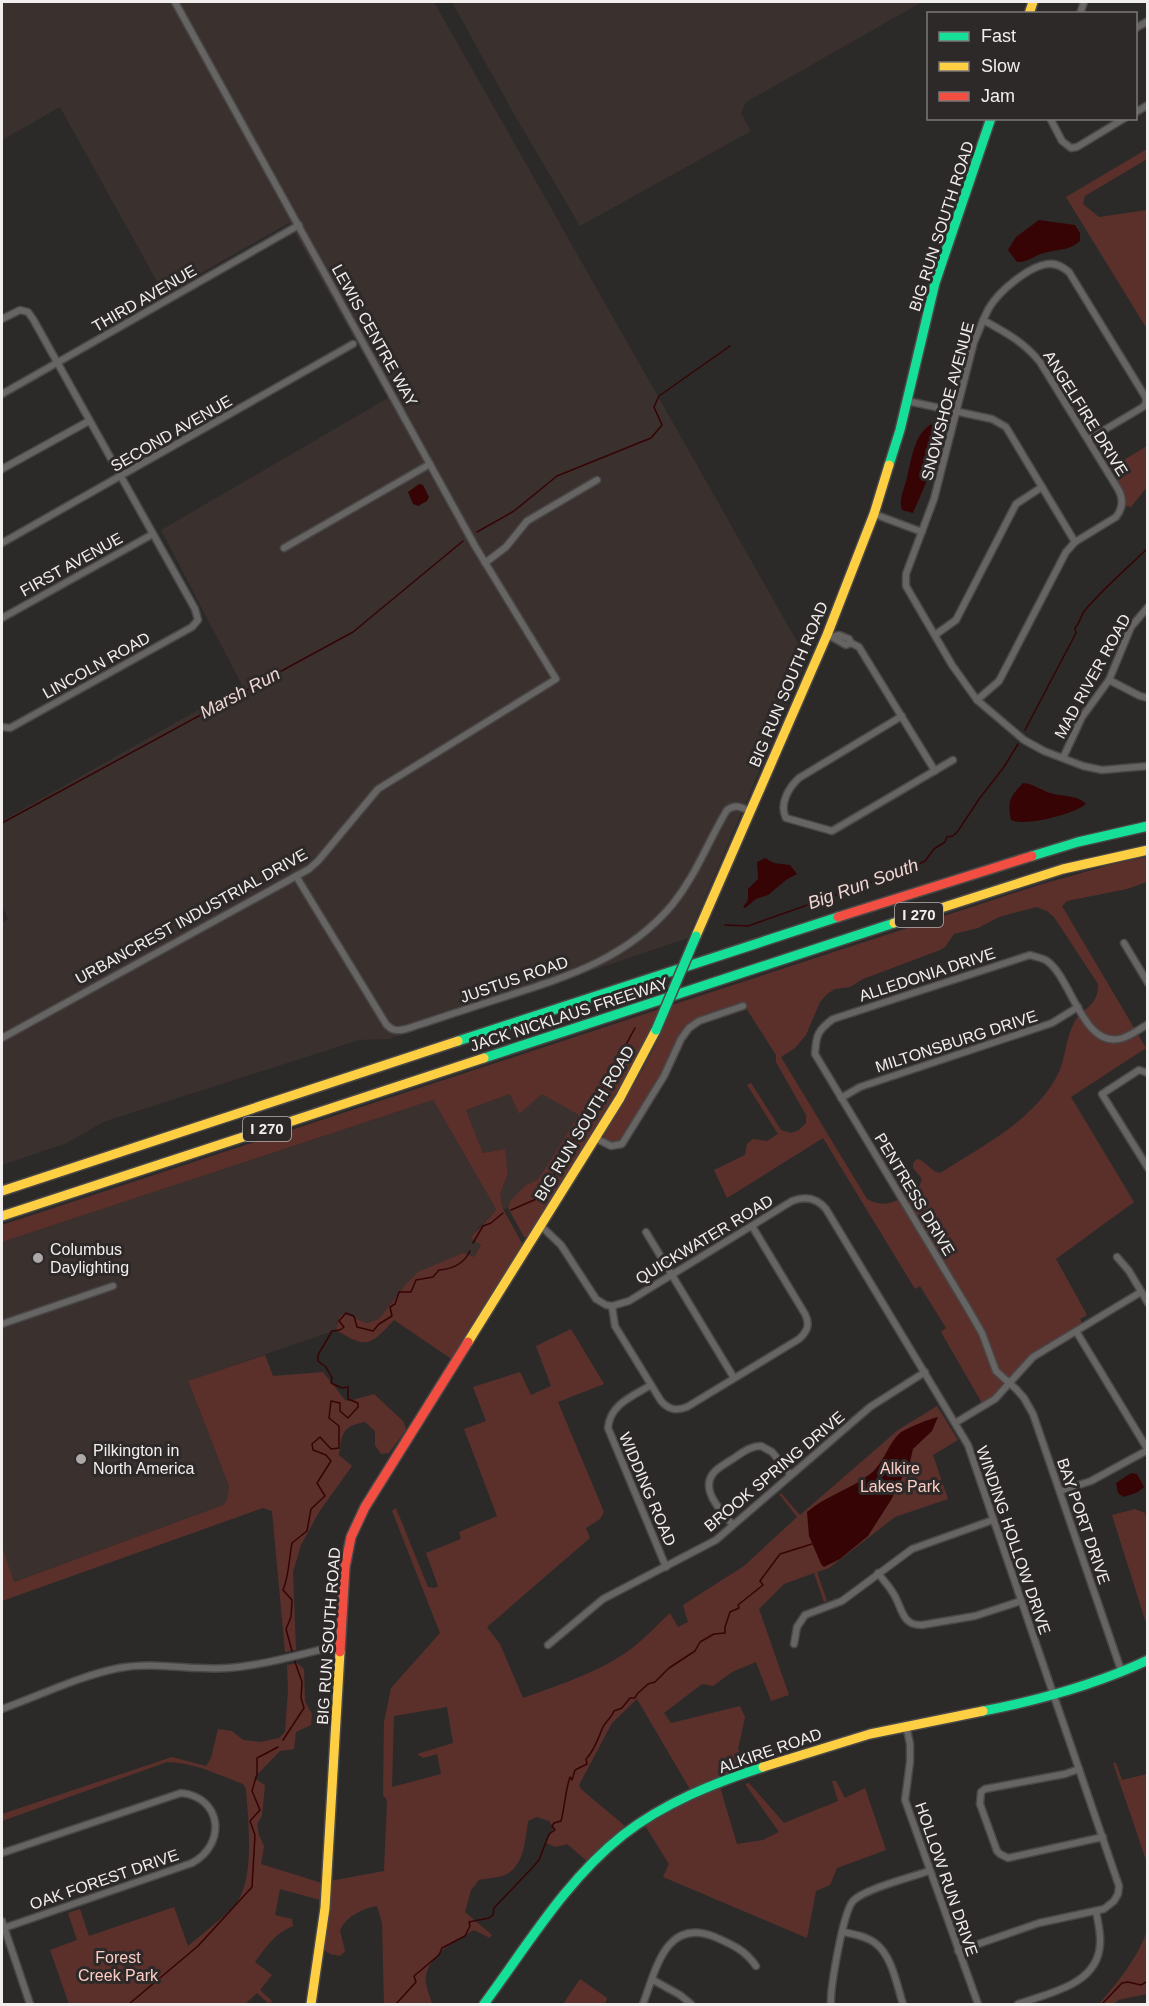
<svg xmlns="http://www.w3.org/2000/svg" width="1149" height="2006" viewBox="0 0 1149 2006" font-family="Arial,sans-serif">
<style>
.built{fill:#3a302e}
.green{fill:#5b302b;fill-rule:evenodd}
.water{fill:#360404}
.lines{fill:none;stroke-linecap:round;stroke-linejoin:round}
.stream{stroke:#360404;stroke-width:1.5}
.street-casing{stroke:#494747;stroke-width:9}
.fast-casing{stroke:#494747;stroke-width:12}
.slow-casing{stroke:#494747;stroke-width:12}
.jam-casing{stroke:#494747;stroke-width:12}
.street{stroke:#676564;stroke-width:6}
.fast{stroke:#16e098;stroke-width:9}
.slow{stroke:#ffcf43;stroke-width:9}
.jam{stroke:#f24e42;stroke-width:9}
.fast-bridge-casing{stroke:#494747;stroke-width:12;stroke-linecap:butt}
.fast-bridge{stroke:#16e098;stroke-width:9}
.poi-dot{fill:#aca9a8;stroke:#2d2928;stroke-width:2}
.labels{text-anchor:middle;stroke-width:6;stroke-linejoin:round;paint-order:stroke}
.shield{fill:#2d2928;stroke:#b6b3b2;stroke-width:1.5}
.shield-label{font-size:15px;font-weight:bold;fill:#f1eeed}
.street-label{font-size:16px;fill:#f1eeed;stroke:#2d2928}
.poi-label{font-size:16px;fill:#f1eeed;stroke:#2d2928;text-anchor:start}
.park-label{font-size:16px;fill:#fdcdc5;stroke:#2d2928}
.water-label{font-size:18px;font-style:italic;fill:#f0d7d3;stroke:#2d2928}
</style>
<rect width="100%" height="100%" fill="#2c2a29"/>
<g class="built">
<polygon points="2,2 434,2 807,659 688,938 389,1039 359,1040 103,1122 67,1143 2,1165 2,923 8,919 2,906 2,821 242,685 161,530 388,398 289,223 164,294 60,107 2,140"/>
<polygon points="452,2 922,2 746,102 741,113 751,131 580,226 514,114"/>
<polygon points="542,1093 579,1115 538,1181 526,1185 510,1201 508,1208 503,1209 500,1194 508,1174 505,1149 483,1153 466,1110 510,1094 519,1114"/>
<polygon points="433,1100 496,1209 491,1218 479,1227 472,1238 481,1244 474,1257 404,1286 379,1319 368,1323 338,1317 336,1330 188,1381 229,1486 227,1500 223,1505 13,1582 2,1547 2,1242"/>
</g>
<g class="green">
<polygon points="1147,149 1147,159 1085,196 1083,204 1099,217 1147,210 1147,329 1066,197"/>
<polygon points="1147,446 1147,487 1131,507 1122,505 1107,470"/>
<path d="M1147,857V882L1127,889L1067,901L1062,906L1146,1048L1071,1097L1134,1202L1056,1259L1087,1315L1080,1319L1082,1323L1032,1354L993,1396L982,1403L941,1332L946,1328L920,1286L915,1289L823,1138L727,1198L714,1170L745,1155L747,1144L753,1139L767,1141L778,1134L747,1085L751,1083L781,1130L791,1133L799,1130L806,1123V1115L776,1062V1055L744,1005L691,1023L622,1141L613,1144L604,1138V1132C630,1093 656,1050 672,1005L1039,885L1113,864ZM1036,907L1047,911L1054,917L1098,984C1099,1005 1084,1007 1075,1021C1065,1038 1066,1061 1056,1078C1031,1122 982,1146 940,1173C930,1171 926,1161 917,1159L913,1163V1168L922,1179L920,1185C900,1198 890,1211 867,1199L781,1057L795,1048L806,1035L820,1002L827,994L835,989L850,987L863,979L940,950L945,947L954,934L978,928L999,917Z"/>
<path d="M660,1009L634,1063L528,1237H524L508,1208L510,1201L526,1185L538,1180L579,1115L542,1094L519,1114L510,1094L466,1110L483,1153L505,1149L508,1174L500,1194L503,1209L524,1247L453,1360L394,1320C370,1346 367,1349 336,1330L339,1317L344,1314L367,1323L379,1319L404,1286L418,1272L463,1253L474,1257L481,1245L471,1238C479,1227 490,1220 496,1209L433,1100L2,1242V1225Z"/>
<path d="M571,1329L604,1384L558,1402L604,1512L600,1519L586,1528L590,1538L487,1627L500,1644L523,1698C561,1684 604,1671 636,1645C648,1635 659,1623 670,1613L678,1627L688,1622L683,1605L744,1566L797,1517L779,1494L781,1493L800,1515L898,1430L937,1406L958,1440L933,1455L948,1499L895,1517L829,1568L817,1572L827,1601L824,1602L814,1573L784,1584L759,1609L789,1695L771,1701L756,1662L732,1672L713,1686L702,1684L664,1713L671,1723L740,1706L745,1717L738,1749L745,1769L691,1791L637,1699L612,1723L579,1785L582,1790L625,1826L587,1861L567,1844L556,1847L546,1843L554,1828L549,1821L537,1817L528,1821C525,1840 525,1863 507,1874C500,1878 488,1878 479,1880L471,1890L465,1912L492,1935L490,1938L474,1930C457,1939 429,1955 426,1976C424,1984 430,1996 432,2004H384L382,1923L377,1906C361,1909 347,1916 340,1930L345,1951L340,1956L330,1954L324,1950L330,1881L384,1871L387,1800L383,1795L384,1722L391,1688L440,1633L392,1511L396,1508L428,1587L435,1588L438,1586L426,1553L461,1539L459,1532L497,1516L464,1429L486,1421L473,1387L520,1372L531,1395L551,1386L536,1346ZM447,1707L453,1743L417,1754L423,1758L437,1754L441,1774L392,1787L394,1716Z"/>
<path d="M265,1355L273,1376L323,1372L345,1400L349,1401L374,1394L404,1422L406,1430L389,1453L381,1454L375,1445V1431L365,1422C342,1426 342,1433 339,1455L352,1466L319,1512L301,1545L293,1572L296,1650L285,1652L272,1511L263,1508L2,1601V1547L14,1582L223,1505L227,1500L229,1486L188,1381Z"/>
<polygon points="1135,1509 1145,1513 1148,1529 1147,1626 1112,1515"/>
<path d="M297,1663L304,1669L305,1701L312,1714L311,1725L296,1732L294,1749L280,1751L254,1778L265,1785L262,1816L257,1824L259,1835L264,1846L261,1864L325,1884L324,1901L280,1889L275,1915L292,1919L293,1926C275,1933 266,1947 255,1962L272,1975L260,1990L272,2001L269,2004L257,1993L245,2004H69L50,1950L77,1940L68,1913L80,1909L89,1936L174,1907L188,1946C203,1933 220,1921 234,1906C256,1883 248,1819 246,1789L243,1784C219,1775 193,1762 167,1762L2,1821V1814L172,1757L206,1766L211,1758L218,1729L232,1731L243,1740L260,1742L279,1738L285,1732L288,1690L287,1665Z"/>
<polygon points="1113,1763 1116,1763 1122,1780 1147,1774 1147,1863"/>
<polygon points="832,1781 836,1781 845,1798 865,1788 886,1850 837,1868 830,1885 816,1891 807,1938 663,1877 669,1864 644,1824 678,1804 720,1787 737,1844 763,1840 779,1832 745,1784 749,1783 784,1823 838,1801"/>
<path d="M1147,1931V1994L1118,2000L1114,2004H1099C1118,1982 1137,1959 1147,1931Z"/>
<polygon points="580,1979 607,1998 605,2004 563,2004"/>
</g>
<g class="water">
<path d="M1039,220L1075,225L1080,233V241C1069,251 1058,249 1044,253C1035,255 1027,263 1017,262L1008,250L1016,237Z"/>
<path d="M934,423L940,425L943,429L941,436L932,452L928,478L913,513L902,510C898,499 905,488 907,477C912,459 914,431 934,423Z"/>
<polygon points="419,484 423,485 429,497 427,501 418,506 413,504 408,492"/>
<path d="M1023,783C1033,784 1038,788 1047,792C1059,797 1077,794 1086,804C1074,814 1025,827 1011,820C1007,801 1010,797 1023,783Z"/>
<polygon points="765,858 774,863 790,865 797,874 786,880 768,895 756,899 745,908 743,907 748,900 748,889 758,879 757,862"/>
<path d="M938,1417L932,1431L913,1449L910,1462L891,1500L868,1536L840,1559L824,1567L821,1564L809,1536L807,1512C825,1496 850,1490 870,1474C884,1464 888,1443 900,1433C907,1428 929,1419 938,1417Z"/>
<polygon points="1131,1473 1137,1474 1144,1487 1138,1492 1124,1497 1118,1493 1116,1483"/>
</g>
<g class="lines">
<g class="stream">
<polyline points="477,532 514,511 557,476 651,438 662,425 654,407 659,396 730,346"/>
<path d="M1025,730L1076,633L1075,628C1081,622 1080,615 1086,609C1105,587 1127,568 1148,548"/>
<polyline points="2,823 353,632 463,541"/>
<polyline points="725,925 748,926 904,871 925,861 934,849 945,842 947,837 953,836 958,831 979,799 1004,767 1018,744"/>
<polyline points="511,1210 541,1197 544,1187 554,1177 556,1167 568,1150 635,1028"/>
<polyline points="473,1243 483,1226 491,1223 503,1213"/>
<path d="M292,1651L286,1629L291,1617L292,1600L283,1590C289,1576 289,1559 292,1543L307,1531L311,1509L325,1496L317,1483L331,1461L326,1455L313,1450L312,1444L320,1437L331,1449L339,1448V1426L329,1418L331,1401L340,1403V1411L348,1418L358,1407V1403L348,1399V1387L342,1388L331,1383L332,1378L326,1367L318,1361V1355L332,1331L340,1330L344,1327L339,1321L346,1313L354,1316L357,1327L373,1331L379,1324L392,1316L390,1307L395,1304L399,1292H411L416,1280L433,1277L439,1270C453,1269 464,1264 470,1251"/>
<polyline points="283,1740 304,1708 301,1698 302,1682 294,1659"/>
<polyline points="129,2004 198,1946 252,1887 255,1835 250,1821 260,1810 252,1791 257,1774 257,1758 278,1747"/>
<path d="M396,2004L416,1982L414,1976L439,1955L442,1948L465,1936L470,1926L469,1922L489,1918L493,1915L494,1908L532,1868L539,1860L549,1834L555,1830L552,1826L554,1823L561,1821C565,1806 565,1792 570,1777L572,1780L575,1770L587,1764L586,1759C595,1750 598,1738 603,1727C606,1721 612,1717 614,1711L622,1708L630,1698H635L637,1694L648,1684L655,1682L669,1668L695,1651L700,1642L714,1634L725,1633V1627L730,1612L739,1608L738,1605L763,1585L760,1581L780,1554L812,1544"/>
<polyline points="1102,2004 1122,1983 1128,1982 1141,1985 1148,1981"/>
</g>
<defs>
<g id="street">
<polyline points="1080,14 1084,2"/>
<polyline points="1136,28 1148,21"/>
<polyline points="1136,112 1148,105"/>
<polyline points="1050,118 1062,141 1071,148 1077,147 1125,118"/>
<polyline points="2,319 20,310 28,312 33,319 195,609 198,620 192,627 10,728 2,727"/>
<polyline points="2,394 299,225"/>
<polyline points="907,401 992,419 1006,427 1075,542"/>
<path d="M1089,439L1143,407L1146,403V398L1069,272C1063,267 1057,263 1048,264C1029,266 999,291 989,308C983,319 979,331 974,342L934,499L906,574V586L952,665L977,700L1024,740L1044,751L1083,766L1102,770L1148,766"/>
<polyline points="2,469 89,421"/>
<polyline points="874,514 922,532"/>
<polyline points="2,543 353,344"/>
<polyline points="284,548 430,464"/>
<polyline points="485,563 506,547 527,521 597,480"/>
<polyline points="2,618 153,534"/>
<polyline points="935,635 956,620 1016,504 1042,487"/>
<polyline points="830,636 846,645 851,643"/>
<polyline points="832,637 839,635 849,639 851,643 859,647 935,771"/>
<polyline points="1109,680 1140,696 1148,698"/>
<path d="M977,700L999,681L1066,552L1075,542L1116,517C1123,508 1124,499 1118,489L1040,362C1024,342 1005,332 983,320"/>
<path d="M902,716L799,778C788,788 779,805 786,818L832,831L953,760"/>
<polyline points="1063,758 1082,717 1109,680 1131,627 1148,607"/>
<path d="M296,876L386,1024C392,1031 397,1031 406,1029C440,1018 475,1006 510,995C572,975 628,957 672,905C697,874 707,843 727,810C736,804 741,807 750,811"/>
<polyline points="1124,943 1148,983"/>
<polyline points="2,1038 309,869 318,861 378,789 556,679 475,546 175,2"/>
<polyline points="1148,1073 1139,1070 1102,1094 1148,1168"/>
<polyline points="841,1098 860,1087 1052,1023 1078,1007"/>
<polyline points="595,1138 611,1146 622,1144 664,1076 681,1039 689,1028 699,1021 743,1006"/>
<path d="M540,1225L561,1245L596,1299L606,1305L612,1306L629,1301L792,1201C805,1196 817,1198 826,1209L968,1445L1119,1886L1118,1894L1114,1901L1104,1909L1039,1923L958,1951"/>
<polyline points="646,1232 734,1378"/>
<polyline points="1117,1257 1129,1271 1148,1303"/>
<path d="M612,1306L615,1326L661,1401C669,1410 676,1411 687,1407L799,1339C808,1331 810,1324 805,1314L752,1226"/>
<polyline points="2,1324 113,1286"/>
<path d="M651,1385C633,1396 610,1404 608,1428L666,1567"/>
<polyline points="955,1423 995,1399 1033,1357 1141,1292"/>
<polyline points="1060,1491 1091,1481 1148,1450 1076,1331"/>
<path d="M733,1525C723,1513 701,1492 712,1475C716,1468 725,1464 731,1460C741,1454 749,1446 761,1446L772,1452L791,1475"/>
<path d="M878,1573C883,1580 889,1586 893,1593C902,1606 901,1626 922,1625L975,1616L1021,1601"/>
<polyline points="794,1644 797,1627 805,1615 842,1601 912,1549 993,1520"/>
<polyline points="548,1645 603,1599 716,1540 870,1407 925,1372"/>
<path d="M1122,1673L1033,1414L1024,1398L1016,1389L996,1371L982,1333L967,1307L815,1054C816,1035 818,1030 833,1019L1030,955C1035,957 1043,958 1047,961C1072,978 1083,1051 1123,1038C1132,1035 1140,1029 1148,1024"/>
<path d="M2,1709C41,1695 79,1676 119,1668C156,1661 192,1671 228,1668C266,1665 304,1653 341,1645"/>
<polyline points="906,1725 910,1744 910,1762 905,1800 978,2004"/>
<polyline points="1079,1769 1065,1774 985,1789 981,1792 980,1804 997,1851 1000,1854 1008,1858 1103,1837"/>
<path d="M2,1853L181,1793C222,1797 227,1844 192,1863L4,1928"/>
<polyline points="2,1921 30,2004"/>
<path d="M843,1932C853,1934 866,1936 875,1943C892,1955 897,1986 903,2004"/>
<polyline points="653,1980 680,1995 691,2004"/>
<path d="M643,2004C656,1969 666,1917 715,1937C733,1945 745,1950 756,1966"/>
<path d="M831,2004C830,1989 843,1912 853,1901C864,1889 912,1877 929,1871"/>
<path d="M1018,2004C1049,1993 1098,1985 1100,1944C1101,1934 1098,1922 1096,1911"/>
</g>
<g id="fast">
<polyline points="889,465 900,430 935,283 991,118"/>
<polyline points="1032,856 1078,842 1148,826"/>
<polyline points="458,1041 838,917"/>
<polyline points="484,1058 894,923"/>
<path d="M983,1711C1040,1700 1095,1685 1148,1660"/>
<path d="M484,2004C527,1946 566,1880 623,1835C664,1803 714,1783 763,1767"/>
</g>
<g id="slow">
<polyline points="1029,14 1033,2"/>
<polyline points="894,923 1063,869 1148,850"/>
<polyline points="696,936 827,635 874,514 889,465"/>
<polyline points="2,1191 458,1041"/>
<polyline points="2,1216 484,1058"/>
<polyline points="468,1342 620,1098 656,1030"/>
<polyline points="763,1767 870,1734 983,1711"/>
<polyline points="311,2004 325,1908 340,1652"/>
</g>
<g id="jam">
<polyline points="838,917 1032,856"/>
<polyline points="340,1652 345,1567 351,1537 365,1507 468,1342"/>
</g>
</defs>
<use href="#street" class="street-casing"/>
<use href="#fast" class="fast-casing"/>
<use href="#slow" class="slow-casing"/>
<use href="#jam" class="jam-casing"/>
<use href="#street" class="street"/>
<use href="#fast" class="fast"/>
<use href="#slow" class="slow"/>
<use href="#jam" class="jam"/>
<defs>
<polyline id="fast-bridge" points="656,1030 696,936"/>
</defs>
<use href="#fast-bridge" class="fast-bridge-casing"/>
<use href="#fast-bridge" class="fast-bridge"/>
</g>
<g class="poi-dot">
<circle cx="38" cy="1258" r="6"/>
<circle cx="81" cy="1459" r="6"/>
</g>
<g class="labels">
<g class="shield">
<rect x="895" y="903" width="48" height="24" rx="4.5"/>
<rect x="243" y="1117" width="48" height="24" rx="4.5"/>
</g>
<g class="shield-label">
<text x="919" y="920">I 270</text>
<text x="267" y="1134">I 270</text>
</g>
<g class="street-label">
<text transform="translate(941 226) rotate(-72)" y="6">BIG RUN SOUTH ROAD</text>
<text transform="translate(144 298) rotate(-30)" y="6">THIRD AVENUE</text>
<text transform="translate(375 335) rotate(61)" y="6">LEWIS CENTRE WAY</text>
<text transform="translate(947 401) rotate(-75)" y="6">SNOWSHOE AVENUE</text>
<text transform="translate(1086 413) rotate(58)" y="6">ANGELFIRE DRIVE</text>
<text transform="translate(171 433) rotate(-30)" y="6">SECOND AVENUE</text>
<text transform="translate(71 564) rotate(-29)" y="6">FIRST AVENUE</text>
<text transform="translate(96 665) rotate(-29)" y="6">LINCOLN ROAD</text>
<text transform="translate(1092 676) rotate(-61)" y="6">MAD RIVER ROAD</text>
<text transform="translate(788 684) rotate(-67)" y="6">BIG RUN SOUTH ROAD</text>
<text transform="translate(191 916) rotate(-29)" y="6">URBANCREST INDUSTRIAL DRIVE</text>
<text transform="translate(927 974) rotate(-18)" y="6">ALLEDONIA DRIVE</text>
<text transform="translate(514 979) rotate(-19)" y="6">JUSTUS ROAD</text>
<text transform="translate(569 1014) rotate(-18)" y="6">JACK NICKLAUS FREEWAY</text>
<text transform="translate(956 1041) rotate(-18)" y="6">MILTONSBURG DRIVE</text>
<text transform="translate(584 1123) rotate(-59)" y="6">BIG RUN SOUTH ROAD</text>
<text transform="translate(915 1194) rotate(59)" y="6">PENTRESS DRIVE</text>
<text transform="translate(704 1239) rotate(-31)" y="6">QUICKWATER ROAD</text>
<text transform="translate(774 1471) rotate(-40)" y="6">BROOK SPRING DRIVE</text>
<text transform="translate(648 1489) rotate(67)" y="6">WIDDING ROAD</text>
<text transform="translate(1084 1521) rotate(71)" y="6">BAY PORT DRIVE</text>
<text transform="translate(1014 1540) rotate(71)" y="6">WINDING HOLLOW DRIVE</text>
<text transform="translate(328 1636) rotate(-86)" y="6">BIG RUN SOUTH ROAD</text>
<text transform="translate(770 1750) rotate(-19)" y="6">ALKIRE ROAD</text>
<text transform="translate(104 1879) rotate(-19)" y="6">OAK FOREST DRIVE</text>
<text transform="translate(947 1879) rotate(71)" y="6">HOLLOW RUN DRIVE</text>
</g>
<g class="poi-label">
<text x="50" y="1255">Columbus<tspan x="50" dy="18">Daylighting</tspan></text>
<text x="93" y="1456">Pilkington in<tspan x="93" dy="18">North America</tspan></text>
</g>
<g class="park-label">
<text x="900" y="1474">Alkire<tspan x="900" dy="18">Lakes Park</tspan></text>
<text x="118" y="1963">Forest<tspan x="118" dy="18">Creek Park</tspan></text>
</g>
<g class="water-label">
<text transform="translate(240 693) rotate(-28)" y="6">Marsh Run</text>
<text transform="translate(863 884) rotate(-20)" y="6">Big Run South</text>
</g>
</g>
<rect width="1149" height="2006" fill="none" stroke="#f1eeed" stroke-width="6"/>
<rect x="927" y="12" width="210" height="108" fill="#2d2928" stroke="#7b7877" stroke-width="1.5"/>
<rect x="939" y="32" width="30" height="9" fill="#16e098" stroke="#7b7877" stroke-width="1.5"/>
<text x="981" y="42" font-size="18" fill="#f1eeed">Fast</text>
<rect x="939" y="62" width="30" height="9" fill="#ffcf43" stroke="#7b7877" stroke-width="1.5"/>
<text x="981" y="72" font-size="18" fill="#f1eeed">Slow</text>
<rect x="939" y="92" width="30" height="9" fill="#f24e42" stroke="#7b7877" stroke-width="1.5"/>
<text x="981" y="102" font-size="18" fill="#f1eeed">Jam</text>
</svg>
